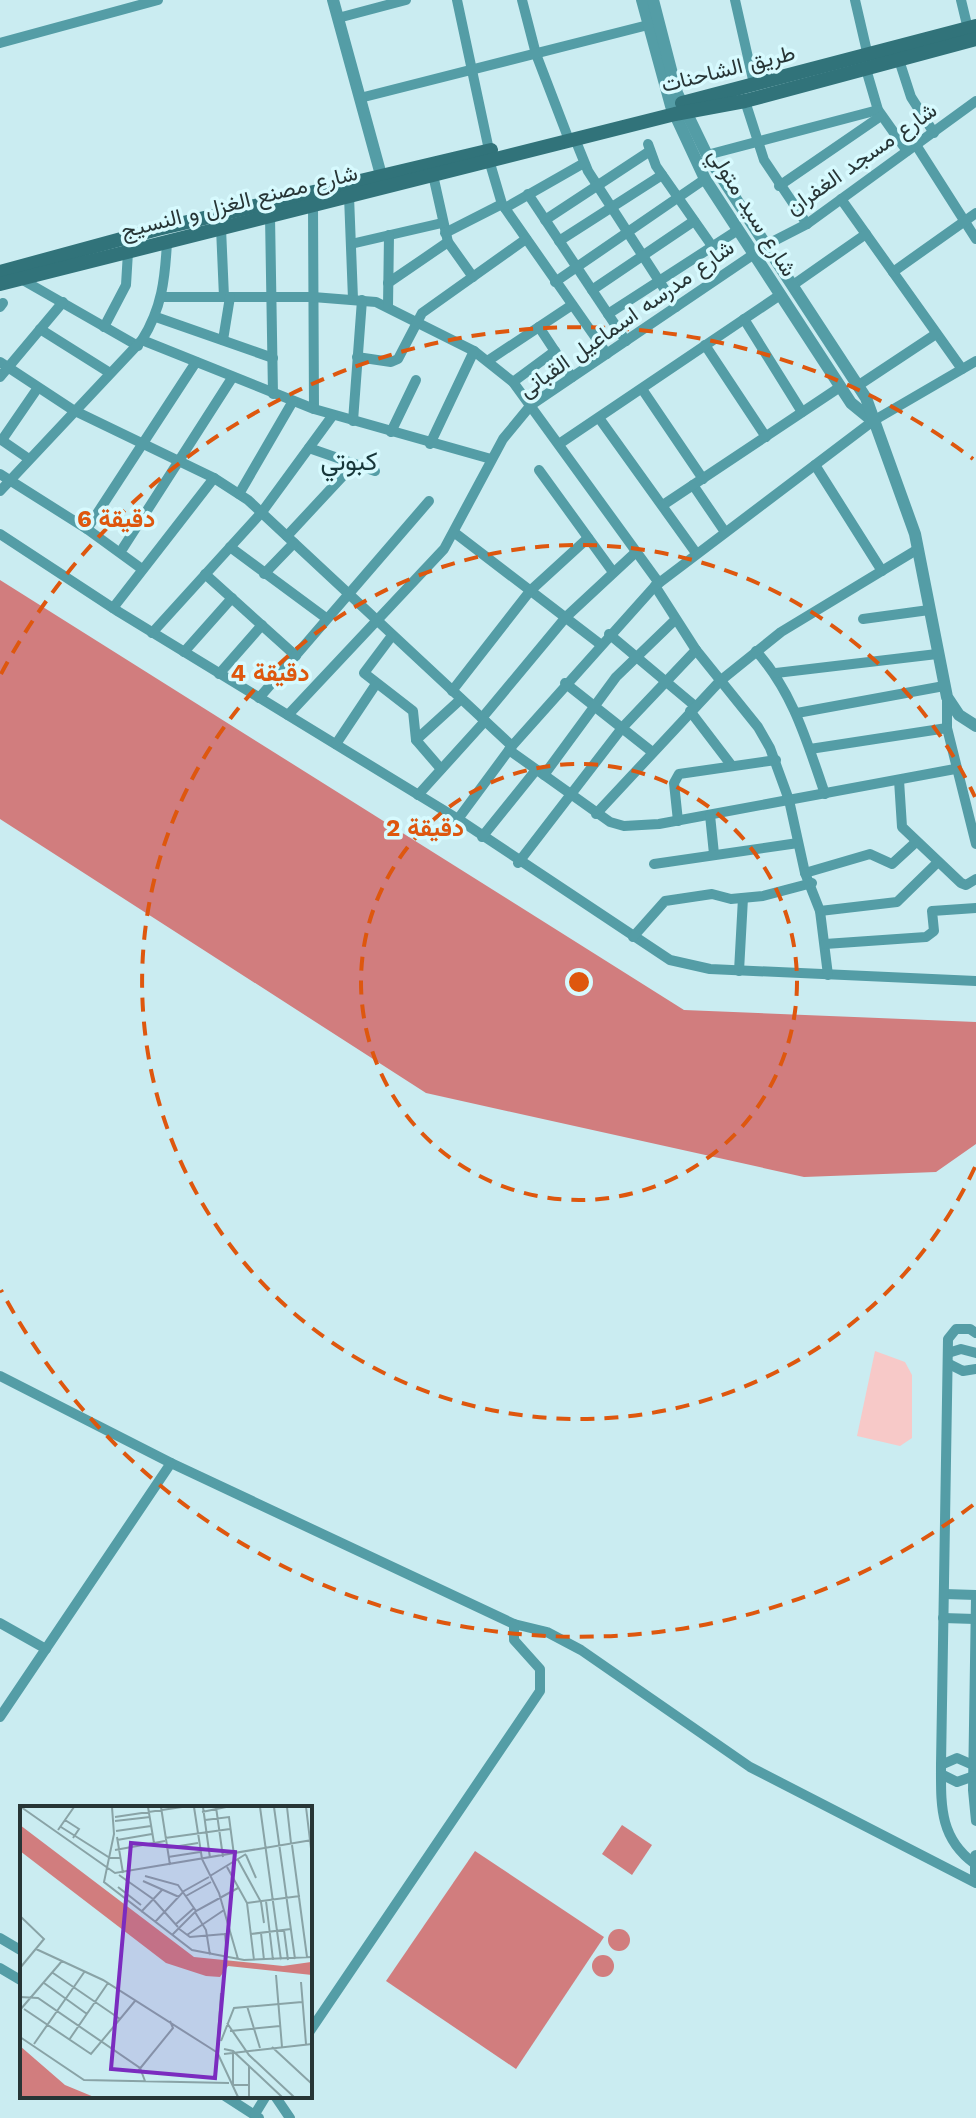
<svg xmlns="http://www.w3.org/2000/svg" width="976" height="2118" viewBox="0 0 976 2118" font-family="'Work Sans',Vazirmatn,sans-serif">
<style>
.green{fill:#f7c9c8}
.water{fill:#d17d7e}
.lines{fill:none;stroke-linecap:round;stroke-linejoin:round}
.minor{stroke:#549da6;stroke-width:10}
.tertiary{stroke:#549da6;stroke-width:12}
.secondary{stroke:#31737a;stroke-width:14}
.ring{fill:none;stroke:#de570e;stroke-width:4;stroke-dasharray:14 10}
.labels{text-anchor:middle;stroke-width:7;stroke-linejoin:round;paint-order:stroke}
.street-label{font-size:22px;fill:#273536;stroke:#d7fafe}
.quarter-label{font-size:26px;fill:#173639;stroke:#d7fafe}
.inset-road{fill:none;stroke:#89a3a6;stroke-width:2}
.view{fill:#7b2cbf;fill-opacity:0.15;stroke:#7b2cbf;stroke-width:4}
.inset-edge{fill:none;stroke:#273536;stroke-width:4}
.centre{fill:#de570e;stroke:#d7fafe;stroke-width:4}
.ring-label{font-size:24px;text-anchor:middle;font-weight:bold;fill:#de570e;stroke:#d7fafe;stroke-width:7;stroke-linejoin:round;paint-order:stroke}
</style>
<rect width="100%" height="100%" fill="#caecf1"/>
<polygon class="green" points="875,1351 905,1362 912,1375 912,1438 900,1446 857,1436"/>
<g class="water">
<polygon points="0,580 684,1010 976,1022 976,1144 936,1172 804,1177 426,1093 0,819"/>
<polygon points="622,1825 652,1845 632,1875 602,1854"/>
<polygon points="475,1851 604,1937 516,2069 386,1981"/>
<circle cx="619" cy="1940" r="11"/>
<circle cx="603" cy="1966" r="11"/>
</g>
<g class="lines">
<g class="minor">
<polyline points="457,0 489,150"/>
<polyline points="522,0 536,54 569,140"/>
<polyline points="735,0 754,84"/>
<polyline points="855,0 868,56"/>
<polyline points="961,0 968,29"/>
<polyline points="338,18 406,0"/>
<polyline points="0,43 158,0"/>
<polyline points="899,60 911,97 934,133"/>
<polyline points="866,69 878,110 907,151"/>
<polyline points="360,98 648,25"/>
<polyline points="745,101 764,160 807,224"/>
<polyline points="575,139 588,171 676,307"/>
<polyline points="648,144 656,166 712,246"/>
<polyline points="916,145 976,239"/>
<polyline points="707,155 878,110"/>
<polyline points="489,160 502,204 607,354"/>
<polyline points="433,175 448,242 473,277"/>
<polyline points="779,186 881,116"/>
<polyline points="528,194 626,341"/>
<polyline points="349,196 353,299"/>
<polyline points="841,199 962,369"/>
<polyline points="313,205 314,409"/>
<polyline points="505,208 584,163"/>
<polyline points="270,216 273,394"/>
<polyline points="545,220 650,151"/>
<polyline points="221,228 224,297"/>
<polyline points="445,233 502,204"/>
<polyline points="559,241 662,175"/>
<polyline points="351,244 442,223"/>
<polyline points="766,245 807,224 976,101"/>
<polyline points="893,272 976,213"/>
<polyline points="21,279 138,346"/>
<polyline points="555,282 705,179"/>
<polyline points="388,283 448,242"/>
<polyline points="793,285 866,234"/>
<polyline points="592,290 694,221"/>
<polyline points="162,297 313,297 376,302 474,351 513,382 659,583"/>
<polyline points="388,306 389,235"/>
<polyline points="0,307 3,303"/>
<polyline points="608,314 738,230"/>
<polyline points="156,317 273,358"/>
<polyline points="744,319 802,412"/>
<polyline points="104,327 126,285 128,252"/>
<polyline points="539,327 572,377"/>
<polyline points="40,329 110,373"/>
<polyline points="142,340 314,409 491,459"/>
<polyline points="223,340 230,297"/>
<polyline points="705,345 766,437"/>
<polyline points="357,357 391,362 398,359 422,313 526,239"/>
<polyline points="489,360 572,305"/>
<polyline points="0,362 73,410 214,478 248,500 512,746"/>
<polyline points="0,377 63,302"/>
<polyline points="513,382 555,351"/>
<polyline points="859,385 936,334"/>
<polyline points="642,389 703,479"/>
<polyline points="599,418 696,553"/>
<polyline points="353,421 362,300"/>
<polyline points="391,432 416,380"/>
<polyline points="0,439 29,459"/>
<polyline points="2,440 37,389"/>
<polyline points="430,444 474,351"/>
<polyline points="559,444 780,295"/>
<polyline points="309,448 375,471"/>
<polyline points="815,465 882,571"/>
<polyline points="539,470 613,572"/>
<polyline points="0,474 87,529 142,569"/>
<polyline points="693,485 725,532"/>
<path d="M0,491L142,340C162,308 165,279 167,242"/>
<polyline points="239,494 293,401"/>
<polyline points="663,505 840,387"/>
<polyline points="87,529 196,362"/>
<polyline points="455,533 600,644"/>
<polyline points="0,534 119,612 458,819 670,960 710,969 976,981"/>
<polyline points="287,536 354,464"/>
<polyline points="230,547 326,618"/>
<polyline points="123,548 232,378"/>
<polyline points="205,574 296,656"/>
<polyline points="264,574 294,543"/>
<polyline points="655,586 696,650 758,727 770,748 789,800 805,873 820,911 828,975"/>
<polyline points="113,608 214,478"/>
<polyline points="863,619 929,610"/>
<polyline points="152,633 262,512 333,415"/>
<polyline points="609,634 695,706"/>
<polyline points="391,637 364,673 413,711 416,740 441,769"/>
<path d="M756,651C793,692 807,742 825,794"/>
<polyline points="184,652 232,598"/>
<polyline points="776,673 937,654"/>
<polyline points="219,674 262,625"/>
<polyline points="565,683 651,751"/>
<polyline points="452,691 530,591 588,538"/>
<polyline points="947,697 947,728 976,844"/>
<polyline points="259,698 429,501"/>
<polyline points="690,711 732,766"/>
<polyline points="797,713 944,686"/>
<polyline points="288,715 444,549 503,439 531,405 754,254"/>
<polyline points="482,718 566,617 636,552"/>
<polyline points="416,740 461,699"/>
<polyline points="336,744 376,684"/>
<polyline points="810,749 947,728"/>
<polyline points="509,750 610,822 624,826 659,824 955,769"/>
<polyline points="544,775 616,677 675,620"/>
<polyline points="899,780 902,827 961,883 966,885 976,879"/>
<polyline points="418,795 485,721"/>
<polyline points="596,814 720,681 781,632 918,549"/>
<polyline points="710,815 714,854"/>
<polyline points="458,819 512,746 655,586 873,421 976,361"/>
<polyline points="678,821 674,783 679,774 776,760"/>
<polyline points="482,837 536,770"/>
<polyline points="518,863 622,728 696,650"/>
<polyline points="654,864 798,843"/>
<polyline points="805,873 870,854 892,864 916,842"/>
<polyline points="820,911 897,902 938,862"/>
<polyline points="633,937 665,901 712,894 731,899 763,896 812,883"/>
<polyline points="825,944 926,937 934,931 932,911 976,908"/>
<polyline points="739,971 743,898"/>
<polyline points="948,1353 961,1349 976,1353"/>
<polyline points="949,1364 963,1371 976,1369"/>
<polyline points="0,1376 171,1463 514,1624 547,1632 581,1650 750,1767 976,1883"/>
<polyline points="944,1594 976,1595"/>
<polyline points="976,1598 973,1790 976,1821"/>
<polyline points="943,1618 975,1619"/>
<polyline points="0,1623 46,1649"/>
<polyline points="0,1717 171,1463"/>
<polyline points="941,1765 957,1758 973,1765"/>
<polyline points="941,1774 957,1782 974,1776"/>
<path d="M975,1864C939,1838 941,1805 941,1765L948,1339L956,1329H970L976,1333"/>
<polyline points="0,1938 22,1951"/>
<polyline points="0,1968 22,1981"/>
<polyline points="310,2031 540,1691 540,1669 514,1640 514,1624"/>
<polyline points="225,2096 259,2118"/>
<polyline points="275,2096 290,2118"/>
<polyline points="255,2114 266,2096"/>
</g>
<g class="tertiary">
<polyline points="333,0 381,175"/>
<polyline points="642,0 671,106 705,179 851,403 873,421"/>
<polyline points="653,0 677,93 707,155 866,398 915,534 947,697 959,715 976,726"/>
<polyline points="976,1856 976,1874"/>
</g>
<g class="secondary">
<polyline points="682,103 976,26"/>
<polyline points="0,272 158,229 491,150"/>
<polyline points="0,284 675,114 745,101 976,39"/>
</g>
</g>
<g class="ring">
<circle cx="579" cy="982" r="218"/>
<path d="M975 1167A437 437 0 1 1 975 797"/>
<path d="M973 1505A655 655 0 0 1 1 1290M1 674A655 655 0 0 1 973 459"/>
</g>
<g class="labels">
<g class="street-label">
<text transform="translate(728 68) rotate(-14)" y="8">طريق الشاحنات</text>
<text transform="translate(861 158) rotate(-35)" y="8">شارع مسجد الغفران</text>
<text transform="translate(239 201) rotate(-14)" y="8">شارع مصنع الغزل و النسيج</text>
<text transform="translate(753 212) rotate(58)" y="8">شارع سيد متولي</text>
<text transform="translate(626 318) rotate(-35)" y="8">شارع مدرسه اسماعيل القبانى</text>
</g>
<g class="quarter-label">
<text x="349" y="470">كبوتي</text>
</g>
</g>
<g transform="translate(20 1806)">
<rect width="292" height="292" fill="#caecf1"/>
<path d="M0,19L174,151L263,160L291,156L292,169L208,160L200,171L186,170L146,157L0,45ZM0,240L45,279L74,291H0Z" fill="#d17d7e"/>
<path class="inset-road" d="M1,1L95,67L292,34M92,1L94,28L84,76L172,144L224,154L292,151M128,1L134,37M141,1L150,59M174,1L182,53L199,87L218,153M183,1L190,52M196,1L203,51M240,1L261,154M254,1L275,153M267,1L271,37M286,1L292,51M182,6L206,1M95,11L162,1M45,14L59,23L53,32M185,14L209,11L214,49M95,15L130,11M41,21L90,52H100M38,24L54,1M96,25L131,20M97,31L103,67M145,32L210,23M97,34L132,28M272,39L287,151M147,42L178,37M95,44L145,35M226,49L236,72M148,51L180,46M218,54L241,96L244,117M207,61L227,97L234,154M99,69L133,93L158,121M125,70L158,79L176,105M190,70L226,48M123,75L159,91M98,81L121,99M166,90L191,76M246,95L253,154M227,97L280,90M121,106L142,84M175,106L186,124L190,149M0,110L24,133L0,162M135,116L164,85L189,71M156,118L174,102M158,122L170,131L205,128M264,124L268,154M205,127L207,151M241,127L244,154M231,128L271,123M152,129L176,105L218,82M167,129L204,104M16,143L83,174L198,247M33,167L100,213M256,169L262,241M281,176L286,238M24,177L67,208M0,191L18,192L120,262L125,275M227,200L240,242M4,203L71,248L115,195M0,204L42,155M207,217L229,249L274,291M210,225L260,220M0,231L64,274L209,277M49,234L88,177M201,235L214,202L282,196M14,238L65,165M252,241L292,278M204,243L213,245L262,291M197,245L201,187L198,243M213,245V279H229M198,248L218,291M204,248L292,238M118,265L153,222L150,215M229,291V260"/>
<path class="view" d="M111,37L215,46L195,272L91,263Z"/>
<rect width="292" height="292" class="inset-edge"/>
</g>
<circle cx="579" cy="982" r="12" class="centre"/>
<g class="ring-label">
<text x="116" y="527">6 دقيقة</text>
<text x="270" y="681">4 دقيقة</text>
<text x="425" y="836">2 دقيقة</text>
</g>
</svg>
